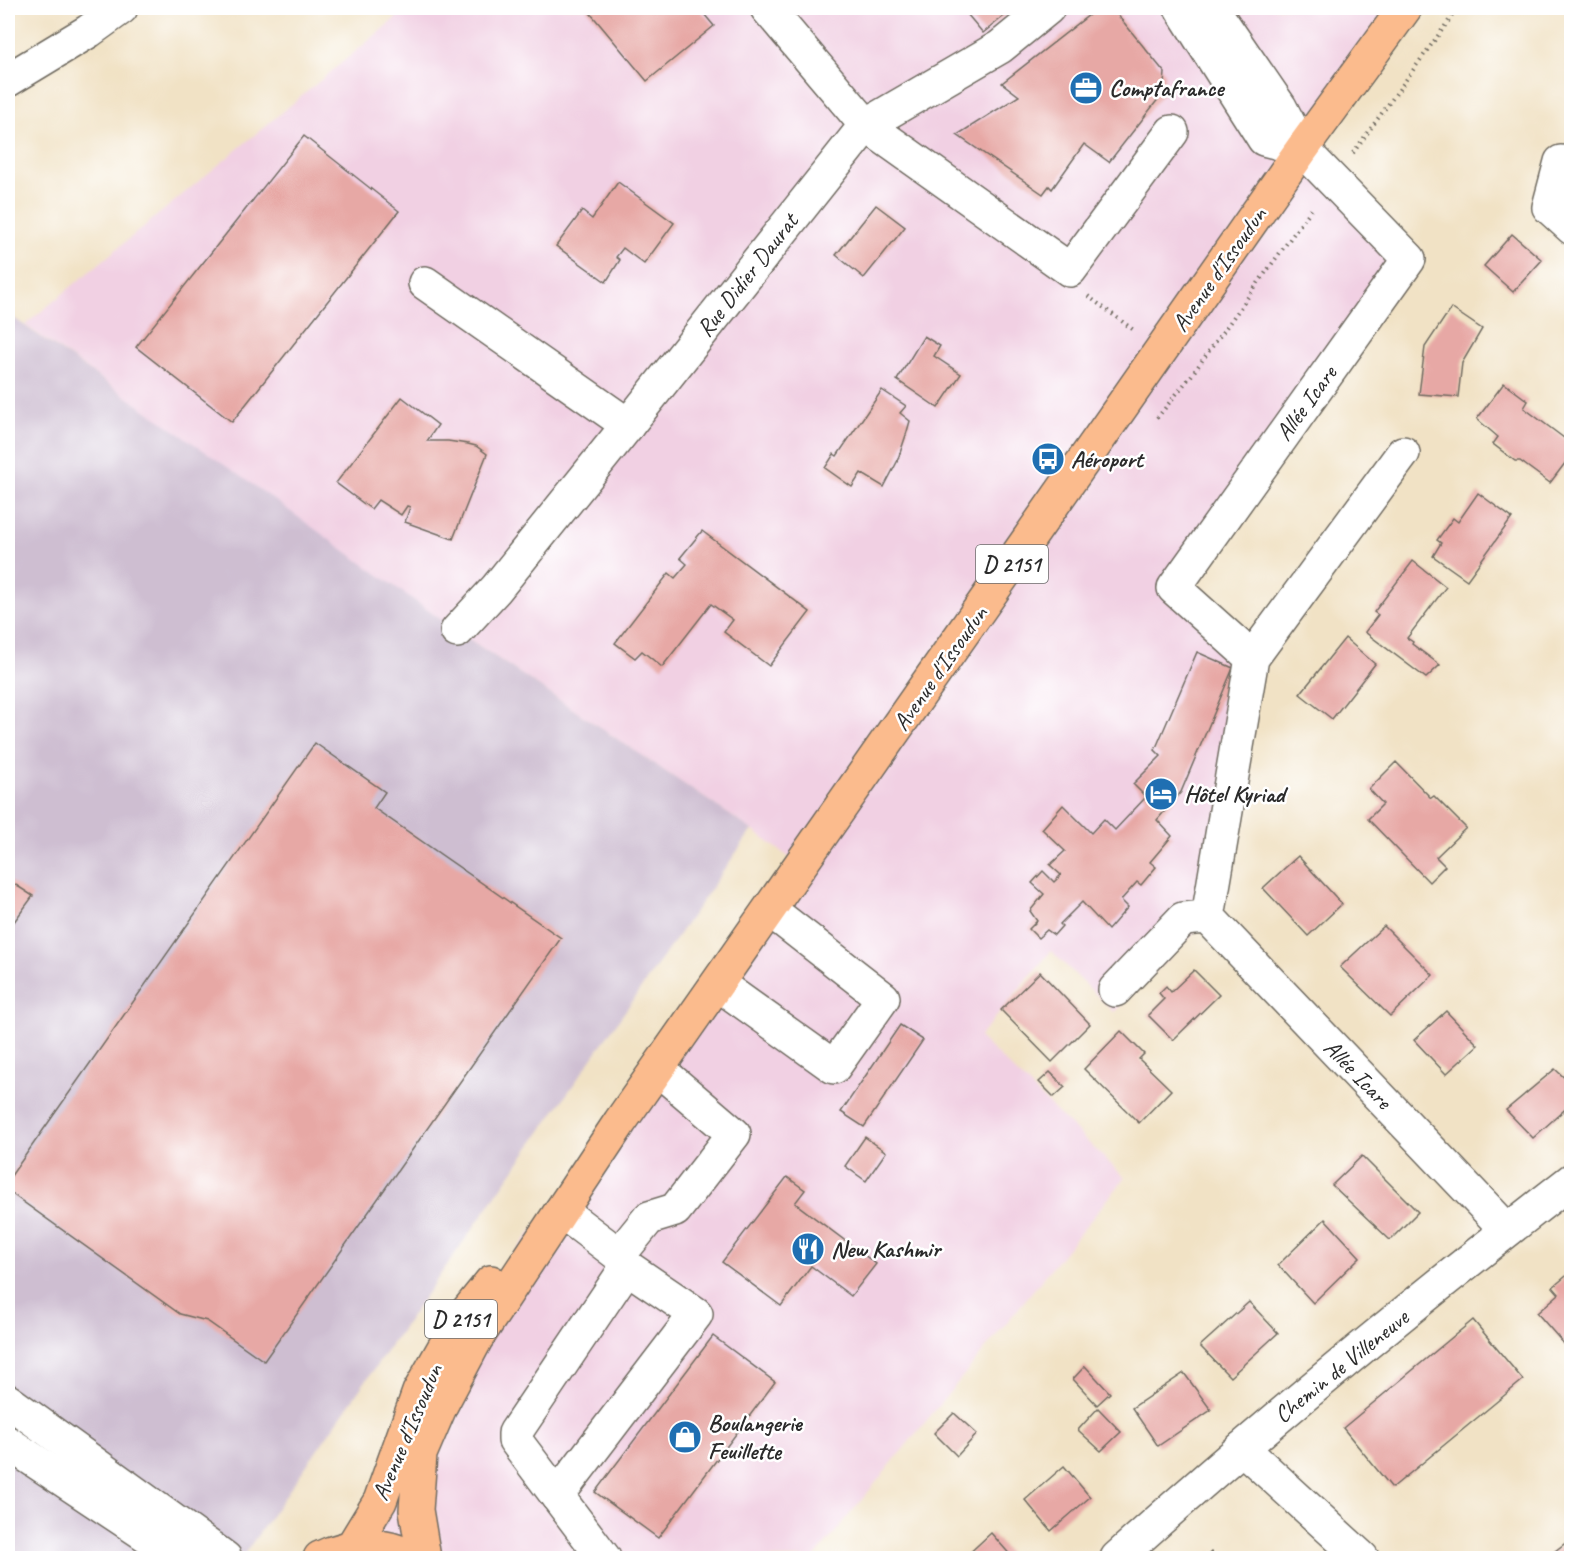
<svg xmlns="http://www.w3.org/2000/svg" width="1579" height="1566" viewBox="0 0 1579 1566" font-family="Caveat,sans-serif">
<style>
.built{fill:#f1d0e3}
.industrial{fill:#cebed1}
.building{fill:#e7a8a5}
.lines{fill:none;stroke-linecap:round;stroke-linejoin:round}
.minor-casing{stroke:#706b61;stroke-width:36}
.major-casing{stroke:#706b61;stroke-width:36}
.path{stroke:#706b61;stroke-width:4;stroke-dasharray:1.5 4.5;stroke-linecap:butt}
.minor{stroke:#fff;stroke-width:33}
.major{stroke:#fbbb8d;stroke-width:33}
.labels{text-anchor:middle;stroke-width:5;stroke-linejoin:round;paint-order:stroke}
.shield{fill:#fff;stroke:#6b6b6b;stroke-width:1.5}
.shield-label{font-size:22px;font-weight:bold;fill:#2b2b2b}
.poi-label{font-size:24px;font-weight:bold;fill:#2b2b2b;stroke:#fff;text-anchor:start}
.street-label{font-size:24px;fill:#2b2b2b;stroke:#fff}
</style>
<rect width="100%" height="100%" fill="#fff"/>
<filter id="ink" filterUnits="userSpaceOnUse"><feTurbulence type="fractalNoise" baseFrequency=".0167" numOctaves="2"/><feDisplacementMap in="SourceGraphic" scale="12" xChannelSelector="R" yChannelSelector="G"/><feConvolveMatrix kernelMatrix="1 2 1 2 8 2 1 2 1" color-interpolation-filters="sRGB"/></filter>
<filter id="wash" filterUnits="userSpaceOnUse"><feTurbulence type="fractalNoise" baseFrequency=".008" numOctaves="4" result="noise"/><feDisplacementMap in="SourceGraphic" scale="24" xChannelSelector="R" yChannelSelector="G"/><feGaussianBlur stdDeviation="1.35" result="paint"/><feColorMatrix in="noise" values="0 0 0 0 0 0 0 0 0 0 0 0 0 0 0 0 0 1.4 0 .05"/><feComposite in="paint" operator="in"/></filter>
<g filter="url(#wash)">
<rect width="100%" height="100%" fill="#f1e2c5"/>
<polygon class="built" points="408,8 1405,8 1302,149 1409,259 1175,587 1252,658 1222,906 1114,1012 1051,951 979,1037 1125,1178 814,1558 320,1558 352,1547 458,1323 620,1122 801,866 752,830 457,631 25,325"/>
<polygon class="industrial" points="8,314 266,494 457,631 752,830 243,1556 219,1540 205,1558 8,1558"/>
<g id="blocks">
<g class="building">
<polygon points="586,8 699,8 714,26 647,81"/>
<polygon points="962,8 1014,8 983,33"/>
<polygon points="1098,8 1112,8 1165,73 1163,93 1109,162 1084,144 1052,189 1049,186 1043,194 957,135 1019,96 1002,83"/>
<polygon points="304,136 399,211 232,422 136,347"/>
<polygon points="618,182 674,223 644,264 623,248 616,257 620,260 606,282 556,246 582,211 592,219"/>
<polygon points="876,205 905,227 864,278 836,255"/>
<polygon points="1512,234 1542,260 1513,292 1484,266"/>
<polygon points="1451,308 1482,329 1462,363 1458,397 1419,394 1425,347"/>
<polygon points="924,336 940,346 934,356 961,374 938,408 897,380"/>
<polygon points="1504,383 1528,401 1524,408 1572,444 1572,454 1550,483 1520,461 1515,461 1493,444 1498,437 1477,419"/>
<polygon points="882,390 906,406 900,413 910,421 906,435 897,462 884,487 861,473 852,487 825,468 834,454 837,456"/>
<polygon points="402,397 438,425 427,441 448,441 468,444 476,446 487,454 453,539 405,522 410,507 407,506 401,515 378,500 371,509 336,483"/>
<polygon points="1478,493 1512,518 1467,580 1433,556 1441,543 1437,540 1453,518 1458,522"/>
<polygon points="702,531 810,612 769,666 724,632 733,620 711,604 662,667 642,651 635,658 615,643 669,573 675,578 687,564 680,558"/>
<polygon points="1413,561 1446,587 1407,638 1413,642 1412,644 1440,665 1426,678 1365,632 1378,615 1374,612"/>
<polygon points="1345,638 1375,664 1332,719 1300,694"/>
<polygon points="1197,652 1233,668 1181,792 1157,820 1172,836 1150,862 1156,867 1141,885 1137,882 1121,900 1128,907 1108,930 1082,902 1060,924 1062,926 1054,935 1047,930 1038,938 1029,929 1037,921 1030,911 1044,894 1032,883 1043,871 1054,882 1061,875 1050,865 1065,851 1042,829 1063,805 1091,833 1104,819 1115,830 1146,797 1133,784 1161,756 1155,750"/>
<polygon points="315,743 385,792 374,808 561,938 264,1361 207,1321 180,1314 8,1191 8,1180"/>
<polygon points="1396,762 1431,798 1434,796 1466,828 1436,857 1445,866 1429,882 1368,819 1383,804 1369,789"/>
<polygon points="1298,856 1342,904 1308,936 1263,888"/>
<polygon points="8,880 33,896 8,930"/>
<polygon points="1384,926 1433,975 1390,1016 1340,967"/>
<polygon points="1194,970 1219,995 1173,1040 1148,1015 1164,999 1159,993 1166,986 1171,992"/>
<polygon points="1040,972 1090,1024 1052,1062 1001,1010"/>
<polygon points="1446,1011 1478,1045 1446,1074 1414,1040"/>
<polygon points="900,1025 923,1040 864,1127 841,1112"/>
<polygon points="1121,1031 1144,1054 1139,1059 1171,1090 1139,1123 1084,1069"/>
<polygon points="1555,1069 1572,1085 1572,1103 1533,1138 1506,1110"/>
<polygon points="1050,1072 1065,1087 1054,1097 1039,1082"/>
<polygon points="865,1137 886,1152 866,1181 845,1166"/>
<polygon points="1362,1156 1418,1212 1390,1240 1332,1185"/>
<polygon points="787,1177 805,1190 795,1203 876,1264 851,1296 811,1266 781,1306 722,1262"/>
<polygon points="1325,1219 1360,1257 1313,1303 1278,1265"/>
<polygon points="1572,1271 1572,1339 1565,1345 1537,1313 1559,1294 1553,1287"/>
<polygon points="1249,1302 1278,1333 1230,1377 1200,1346"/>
<polygon points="1473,1320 1523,1380 1392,1488 1343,1428"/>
<polygon points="713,1336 775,1382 658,1538 595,1492"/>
<polygon points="1085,1366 1110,1393 1097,1405 1073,1379"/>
<polygon points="1184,1373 1211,1410 1158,1446 1132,1408"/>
<polygon points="1098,1408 1121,1432 1101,1451 1078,1430"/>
<polygon points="954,1413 977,1434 957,1456 934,1433"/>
<polygon points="1064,1466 1090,1497 1051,1531 1025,1500"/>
<polygon points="991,1533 1013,1558 964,1558"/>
<polygon points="1572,1538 1572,1558 1546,1558"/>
<polygon points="1211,1552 1218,1558 1205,1558"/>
</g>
</g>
</g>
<g filter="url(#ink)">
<use href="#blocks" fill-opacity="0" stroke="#706b61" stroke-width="1.5"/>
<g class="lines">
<defs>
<g id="minor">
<polyline points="767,8 866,125 1070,270 1172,132"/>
<polyline points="1181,8 1264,139 1302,149"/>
<polyline points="1212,8 1280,107 1302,149 1409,259 1174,588 1252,658"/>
<polyline points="8,80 89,31 121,8"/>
<polyline points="1572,166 1561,162 1549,207 1572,228"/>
<polyline points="425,283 628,425"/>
<polyline points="1403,453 1252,658 1208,917 1507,1230"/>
<polyline points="457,631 496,589 628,425 866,125 1000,47 1048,8"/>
<polyline points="718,984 834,1067 883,998 770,910"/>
<polyline points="1115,990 1183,919 1208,917"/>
<polyline points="619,1255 649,1218 675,1210 734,1134 658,1069"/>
<polyline points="8,1401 225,1558"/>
<polyline points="8,1443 181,1558"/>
<polyline points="1242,1448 1362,1558"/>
<polyline points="557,1496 696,1314 627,1267 619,1255 561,1211"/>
<polyline points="604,1558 515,1440 515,1433 627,1267"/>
<path d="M1117,1558C1263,1426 1416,1301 1572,1180"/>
</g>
<g id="major">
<polyline points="352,1547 380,1501 419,1392 458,1323 491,1282"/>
<path d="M320,1558C349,1543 384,1542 413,1558"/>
<polyline points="424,1558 416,1510 420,1454 441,1405 476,1339 620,1122 1302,149 1405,8"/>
</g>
</defs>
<use href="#minor" class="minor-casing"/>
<use href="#major" class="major-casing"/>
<g class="path">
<polyline points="1353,153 1458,8"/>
<polyline points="1088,296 1135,331"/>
<polyline points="1157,418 1191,376 1313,207"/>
</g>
<use href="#minor" class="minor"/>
<use href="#major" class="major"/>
</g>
</g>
<defs>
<symbol id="office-disc" viewBox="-11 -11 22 22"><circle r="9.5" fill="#1f6fb2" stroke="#fff"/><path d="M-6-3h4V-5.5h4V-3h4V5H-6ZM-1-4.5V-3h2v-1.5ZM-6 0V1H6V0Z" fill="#fff"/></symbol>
<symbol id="bus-disc" viewBox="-11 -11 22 22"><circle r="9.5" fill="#1f6fb2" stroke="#fff"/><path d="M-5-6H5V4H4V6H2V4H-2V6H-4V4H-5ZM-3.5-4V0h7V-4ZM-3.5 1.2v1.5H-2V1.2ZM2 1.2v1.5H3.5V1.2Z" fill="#fff"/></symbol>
<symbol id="hotel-disc" viewBox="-11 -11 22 22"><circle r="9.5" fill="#1f6fb2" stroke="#fff"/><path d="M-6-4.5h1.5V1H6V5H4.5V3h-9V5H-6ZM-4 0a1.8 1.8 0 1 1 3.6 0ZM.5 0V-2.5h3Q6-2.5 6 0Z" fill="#fff"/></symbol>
<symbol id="restaurant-disc" viewBox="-11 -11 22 22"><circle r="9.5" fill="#1f6fb2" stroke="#fff"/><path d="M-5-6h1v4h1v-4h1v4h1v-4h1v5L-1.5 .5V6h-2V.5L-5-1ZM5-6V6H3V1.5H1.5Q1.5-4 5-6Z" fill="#fff"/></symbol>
<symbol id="shop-disc" viewBox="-11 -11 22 22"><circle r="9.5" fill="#1f6fb2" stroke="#fff"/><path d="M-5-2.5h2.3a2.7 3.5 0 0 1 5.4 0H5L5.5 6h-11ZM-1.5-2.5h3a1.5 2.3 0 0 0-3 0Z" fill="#fff"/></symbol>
</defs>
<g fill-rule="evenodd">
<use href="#office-disc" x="1067" y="69" width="38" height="38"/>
<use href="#bus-disc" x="1029" y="440" width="38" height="38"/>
<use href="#hotel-disc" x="1142" y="775" width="38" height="38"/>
<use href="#restaurant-disc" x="789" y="1230" width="38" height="38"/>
<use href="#shop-disc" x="666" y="1418" width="38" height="38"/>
</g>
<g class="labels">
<g class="shield">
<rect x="976" y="545" width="72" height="38" rx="4.5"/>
<rect x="425" y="1300" width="72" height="38" rx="4.5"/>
</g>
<g class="shield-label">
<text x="1012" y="572">D 2151</text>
<text x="461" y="1327">D 2151</text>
</g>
<g class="poi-label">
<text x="1109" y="96">Comptafrance</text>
<text x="1071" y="467">Aéroport</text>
<text x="1184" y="802">Hôtel Kyriad</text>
<text x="831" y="1257">New Kashmir</text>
<text x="708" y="1431">Boulangerie<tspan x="708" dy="28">Feuillette</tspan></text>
</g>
<g class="street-label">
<text transform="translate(1219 269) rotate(-55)" y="8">Avenue d'Issoudun</text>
<text transform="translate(747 275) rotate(-52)" y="8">Rue Didier Daurat</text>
<text transform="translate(1306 403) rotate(-54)" y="8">Allée Icare</text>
<text transform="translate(940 668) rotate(-55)" y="8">Avenue d'Issoudun</text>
<text transform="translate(1358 1074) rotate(46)" y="8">Allée Icare</text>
<text transform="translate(1341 1366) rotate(-39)" y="8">Chemin de Villeneuve</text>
<text transform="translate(407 1432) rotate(-67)" y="8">Avenue d'Issoudun</text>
</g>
</g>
<rect width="1579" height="1566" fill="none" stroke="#fff" stroke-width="30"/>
</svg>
